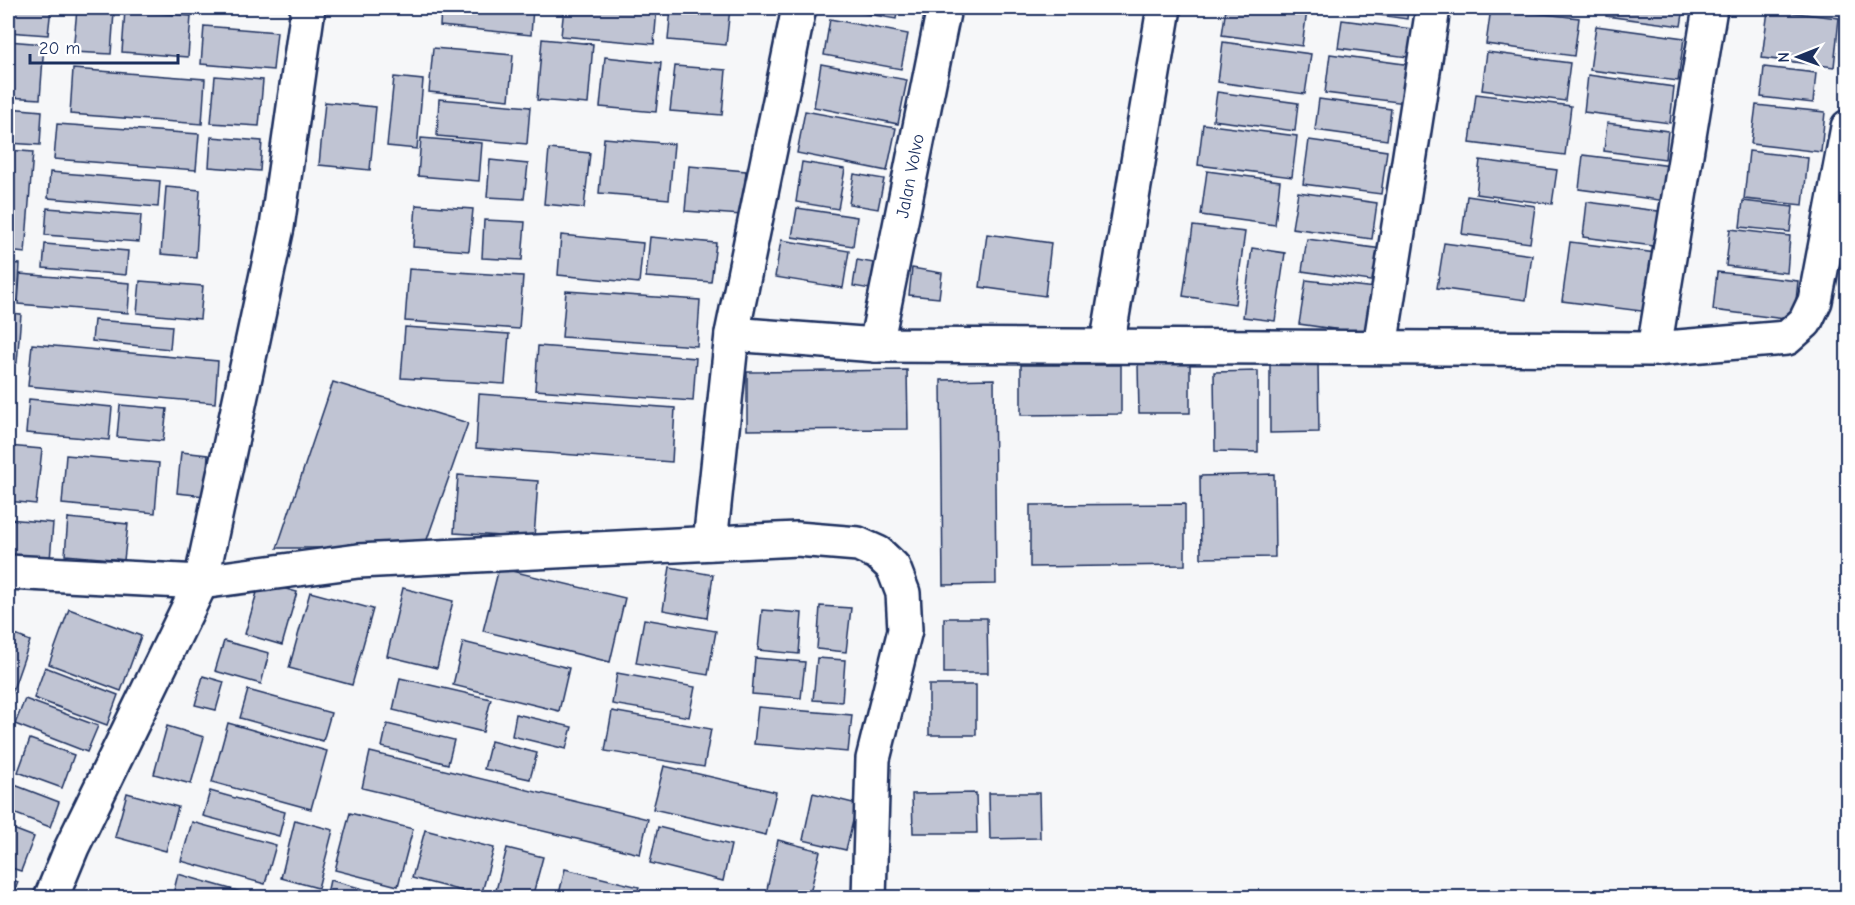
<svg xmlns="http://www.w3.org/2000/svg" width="1855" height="905" viewBox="0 0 1855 905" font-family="'Comic Neue',sans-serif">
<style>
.building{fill:#c0c4d3;stroke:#1b2f5e;stroke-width:1.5}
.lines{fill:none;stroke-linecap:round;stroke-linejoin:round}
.minor-casing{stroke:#1b2f5e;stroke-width:38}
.minor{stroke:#fff;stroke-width:33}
.labels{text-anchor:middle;stroke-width:6;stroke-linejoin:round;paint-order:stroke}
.street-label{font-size:18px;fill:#1b2f5e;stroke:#fff}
</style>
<rect width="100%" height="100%" fill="#f6f7f9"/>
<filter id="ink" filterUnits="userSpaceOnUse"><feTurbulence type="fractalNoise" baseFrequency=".0167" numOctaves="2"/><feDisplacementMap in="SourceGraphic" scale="12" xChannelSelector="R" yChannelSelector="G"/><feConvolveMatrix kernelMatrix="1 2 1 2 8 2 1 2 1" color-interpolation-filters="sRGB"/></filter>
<g filter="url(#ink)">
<g class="building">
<polygon points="8,8 51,8 48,35 8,32"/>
<polygon points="441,8 533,8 531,35 440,26"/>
<polygon points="564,8 657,8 654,44 561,36"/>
<polygon points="671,8 730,8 726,45 668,40"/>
<polygon points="834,8 898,8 896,19"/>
<polygon points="1226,8 1277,8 1307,11 1302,46 1222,35"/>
<polygon points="1337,8 1408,8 1407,19 1336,9"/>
<polygon points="1491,8 1579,18 1574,56 1486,44"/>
<polygon points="1607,8 1684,8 1681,26 1606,16"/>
<polygon points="77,9 114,12 111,54 73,52"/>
<polygon points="125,10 191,16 188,57 122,52"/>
<polygon points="1768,10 1839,18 1834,67 1762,58"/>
<polygon points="830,19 908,34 901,69 824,55"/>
<polygon points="1342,20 1412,29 1408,57 1338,48"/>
<polygon points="204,26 277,32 273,70 201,64"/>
<polygon points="1596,26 1684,38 1678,81 1590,70"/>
<polygon points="542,39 593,44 588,104 537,100"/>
<polygon points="8,41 44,44 40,99 8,97"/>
<polygon points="1223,42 1311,54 1305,94 1218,82"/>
<polygon points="433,48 513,55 509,100 429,92"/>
<polygon points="1487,52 1570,63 1565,101 1482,90"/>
<polygon points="1330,54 1411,65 1406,103 1325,93"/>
<polygon points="605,57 661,63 656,112 600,107"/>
<polygon points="821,64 907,80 898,124 814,107"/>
<polygon points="675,66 726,70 722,115 670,111"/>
<polygon points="1764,67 1816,73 1813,103 1761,97"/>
<polygon points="73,69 205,79 202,124 70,114"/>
<polygon points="1588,75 1674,87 1670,123 1584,112"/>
<polygon points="215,76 263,80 259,126 211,123"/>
<polygon points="394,77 423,80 417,149 387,146"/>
<polygon points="1217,92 1298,103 1295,131 1213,120"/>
<polygon points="1476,94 1571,106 1565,155 1470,143"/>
<polygon points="439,99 530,107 527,144 437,136"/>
<polygon points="1319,99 1391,109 1387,140 1315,130"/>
<polygon points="325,102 376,107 370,170 319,165"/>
<polygon points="1756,105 1825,112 1821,152 1751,144"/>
<polygon points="8,108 42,111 40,145 8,143"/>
<polygon points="805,111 896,128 887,171 797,153"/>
<polygon points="1607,123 1668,131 1665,159 1604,151"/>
<polygon points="57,124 199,134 196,170 54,159"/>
<polygon points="1203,124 1297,136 1292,177 1198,165"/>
<polygon points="211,137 262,141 260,171 209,167"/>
<polygon points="421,138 482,143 479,181 418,176"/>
<polygon points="604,138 674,144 669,199 599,193"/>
<polygon points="1309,140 1387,151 1381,194 1303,184"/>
<polygon points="549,149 590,153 584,208 544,204"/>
<polygon points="8,150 33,152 25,253 8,251"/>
<polygon points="1749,151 1808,158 1803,205 1744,199"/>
<polygon points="1583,155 1671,166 1666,201 1579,189"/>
<polygon points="490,160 528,164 524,199 487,197"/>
<polygon points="1480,160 1557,170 1552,204 1476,194"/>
<polygon points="802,162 845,169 838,209 796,202"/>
<polygon points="689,166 746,171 742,215 685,211"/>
<polygon points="1207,171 1280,181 1275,225 1201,215"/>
<polygon points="50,172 160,181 158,207 48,198"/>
<polygon points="854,174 884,179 878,209 849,204"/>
<polygon points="166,187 200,190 196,257 161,254"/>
<polygon points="1298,192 1377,203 1372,239 1292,228"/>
<polygon points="1467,196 1535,206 1530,243 1462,234"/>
<polygon points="1743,201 1793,207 1790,232 1740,227"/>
<polygon points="1587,202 1666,212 1661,247 1583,237"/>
<polygon points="416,205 473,209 469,251 413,247"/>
<polygon points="47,208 141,215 139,242 45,235"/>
<polygon points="797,208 857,217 853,246 792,237"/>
<polygon points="484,220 525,222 522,260 482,258"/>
<polygon points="1193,226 1245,232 1235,304 1183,296"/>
<polygon points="1730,229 1790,236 1787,273 1726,266"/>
<polygon points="987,234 1051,243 1045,296 980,287"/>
<polygon points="561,235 643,243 639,283 558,275"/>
<polygon points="650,237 716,243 711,282 646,277"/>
<polygon points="1307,239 1382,249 1377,282 1302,271"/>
<polygon points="781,240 849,251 843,288 775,277"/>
<polygon points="1570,242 1656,253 1649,312 1562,301"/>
<polygon points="1444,243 1532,255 1526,300 1437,288"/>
<polygon points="45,244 128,251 126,275 43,268"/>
<polygon points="1252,248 1285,253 1275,321 1243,317"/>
<polygon points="857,260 874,263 870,289 853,286"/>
<polygon points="8,263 20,264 18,301 8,300"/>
<polygon points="912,268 942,273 939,298 909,295"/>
<polygon points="409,269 523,276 519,329 405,321"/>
<polygon points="1717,272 1798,281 1794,320 1713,310"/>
<polygon points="20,274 130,283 128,313 18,304"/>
<polygon points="1306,280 1375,288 1369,334 1299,324"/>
<polygon points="140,281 203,286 200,319 137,313"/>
<polygon points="566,291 700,300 697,346 562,337"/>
<polygon points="8,313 21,314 17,363 8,362"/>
<polygon points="94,320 172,326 170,349 92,341"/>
<polygon points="405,327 509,334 505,384 401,378"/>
<polygon points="32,344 218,361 215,403 28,386"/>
<polygon points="538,346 696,358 693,401 535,390"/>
<polygon points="1190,363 1190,413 1139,413 1138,364"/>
<polygon points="1318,363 1319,432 1270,433 1270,364"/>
<polygon points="1021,365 1121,365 1121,414 1021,415"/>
<polygon points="907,370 908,429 747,430 747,372"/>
<polygon points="1258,371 1258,452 1215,451 1214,372"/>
<polygon points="994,379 996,584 943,585 941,380"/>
<polygon points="333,382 468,423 424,548 277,548"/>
<polygon points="479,394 675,408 672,462 476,448"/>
<polygon points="29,399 112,407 109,440 26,433"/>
<polygon points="120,405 167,409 163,441 117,437"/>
<polygon points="8,446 42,449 36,504 8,501"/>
<polygon points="181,452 208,455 205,496 177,493"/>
<polygon points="66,455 159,463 155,513 62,504"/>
<polygon points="1274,474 1275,557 1201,558 1200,476"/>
<polygon points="458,475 538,481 534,538 454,533"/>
<polygon points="1185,504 1185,565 1030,567 1030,505"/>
<polygon points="68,518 128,524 124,560 65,555"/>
<polygon points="8,519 53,523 50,560 8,556"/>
<polygon points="670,567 713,575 707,618 663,610"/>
<polygon points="499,568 625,598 610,662 483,631"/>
<polygon points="260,582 297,592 282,645 245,634"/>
<polygon points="403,588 453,601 437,668 387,656"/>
<polygon points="310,592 373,609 352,685 289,668"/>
<polygon points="820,606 851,608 846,652 817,649"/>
<polygon points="69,609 141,636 121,691 49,664"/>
<polygon points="762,610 802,613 799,654 758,650"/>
<polygon points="944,618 987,618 988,673 944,673"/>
<polygon points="644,619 716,631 708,675 636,663"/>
<polygon points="8,632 30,641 8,704"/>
<polygon points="224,641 269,653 261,684 215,671"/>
<polygon points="463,642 569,668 559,711 453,685"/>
<polygon points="755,658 805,662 801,698 752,694"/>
<polygon points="817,658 845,660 842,702 813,700"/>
<polygon points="45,667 118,695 107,725 34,698"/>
<polygon points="617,673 695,687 689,717 612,704"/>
<polygon points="203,676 224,682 216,710 195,705"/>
<polygon points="400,678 491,699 483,732 393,710"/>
<rect x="929" y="685" width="47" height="50"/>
<polygon points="248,690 331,713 323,741 240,718"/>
<polygon points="25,699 98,726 87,752 15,724"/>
<polygon points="758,707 852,715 848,752 754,744"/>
<polygon points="612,711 711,729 704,767 605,751"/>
<polygon points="516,714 572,727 566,749 512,736"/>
<polygon points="228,723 327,751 311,809 212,782"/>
<polygon points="387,724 454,740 448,764 382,747"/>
<polygon points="167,726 204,737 191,784 154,774"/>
<polygon points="30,739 74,755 62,788 18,772"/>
<polygon points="491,741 537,753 530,779 484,769"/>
<polygon points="370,752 648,819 640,854 362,788"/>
<polygon points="664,766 776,792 766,835 653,809"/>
<polygon points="12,784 59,802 50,827 8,811 8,795"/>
<polygon points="210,791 285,812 279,836 203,816"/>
<polygon points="127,793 178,807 166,851 115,837"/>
<polygon points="813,793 857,804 846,850 803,840"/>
<polygon points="976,793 977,833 913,833 912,794"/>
<polygon points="989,793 1039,793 1040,838 990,839"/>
<polygon points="350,813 413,829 398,886 335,870"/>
<polygon points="295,820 333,830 318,888 281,878"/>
<polygon points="192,822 276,845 265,884 181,861"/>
<polygon points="8,827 34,837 21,871 8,867"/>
<polygon points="658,827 731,845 723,881 650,863"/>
<polygon points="425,830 494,848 481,896 412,878"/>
<polygon points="778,840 820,851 809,898 765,898"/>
<polygon points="507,848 543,857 532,898 494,898"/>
<polygon points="565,869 639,887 636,898 558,898"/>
<polygon points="178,874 262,898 172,898"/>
<polygon points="8,878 18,882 12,898 8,898"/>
<polygon points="330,880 397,898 326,898"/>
</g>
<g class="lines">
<defs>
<g id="minor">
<polyline points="732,334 876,345 1654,349 1787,338 1805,322 1815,301 1848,127"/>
<polyline points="876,345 944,8"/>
<polyline points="1107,346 1164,8"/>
<polyline points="1380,347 1433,8"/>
<polyline points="1654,349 1710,8"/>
<polyline points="710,543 732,334 799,8"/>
<polyline points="8,572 201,582 358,561 797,539 858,544 878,553 893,567 903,593 905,630 873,759 869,898"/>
<polyline points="51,898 72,847 201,582 277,227 308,8"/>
</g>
</defs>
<use href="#minor" class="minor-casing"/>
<use href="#minor" class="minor"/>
</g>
</g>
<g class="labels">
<g class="street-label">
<text transform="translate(910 176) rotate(-79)" y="6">Jalan Volvo</text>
</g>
</g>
<rect width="1855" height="905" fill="none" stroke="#fff" stroke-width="30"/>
<rect x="15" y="15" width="1825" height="875" fill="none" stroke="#1b2f5e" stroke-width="2" filter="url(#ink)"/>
<g transform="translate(1798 57) rotate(269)" stroke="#ffffff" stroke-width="4.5" paint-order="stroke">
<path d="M0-4.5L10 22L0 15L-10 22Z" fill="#1b2f5e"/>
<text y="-9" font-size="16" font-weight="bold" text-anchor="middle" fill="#1b2f5e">N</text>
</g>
<path d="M30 54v9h148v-9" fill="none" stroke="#1b2f5e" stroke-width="3"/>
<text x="39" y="54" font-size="18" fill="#1b2f5e" stroke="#ffffff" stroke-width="4.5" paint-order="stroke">20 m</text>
</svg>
